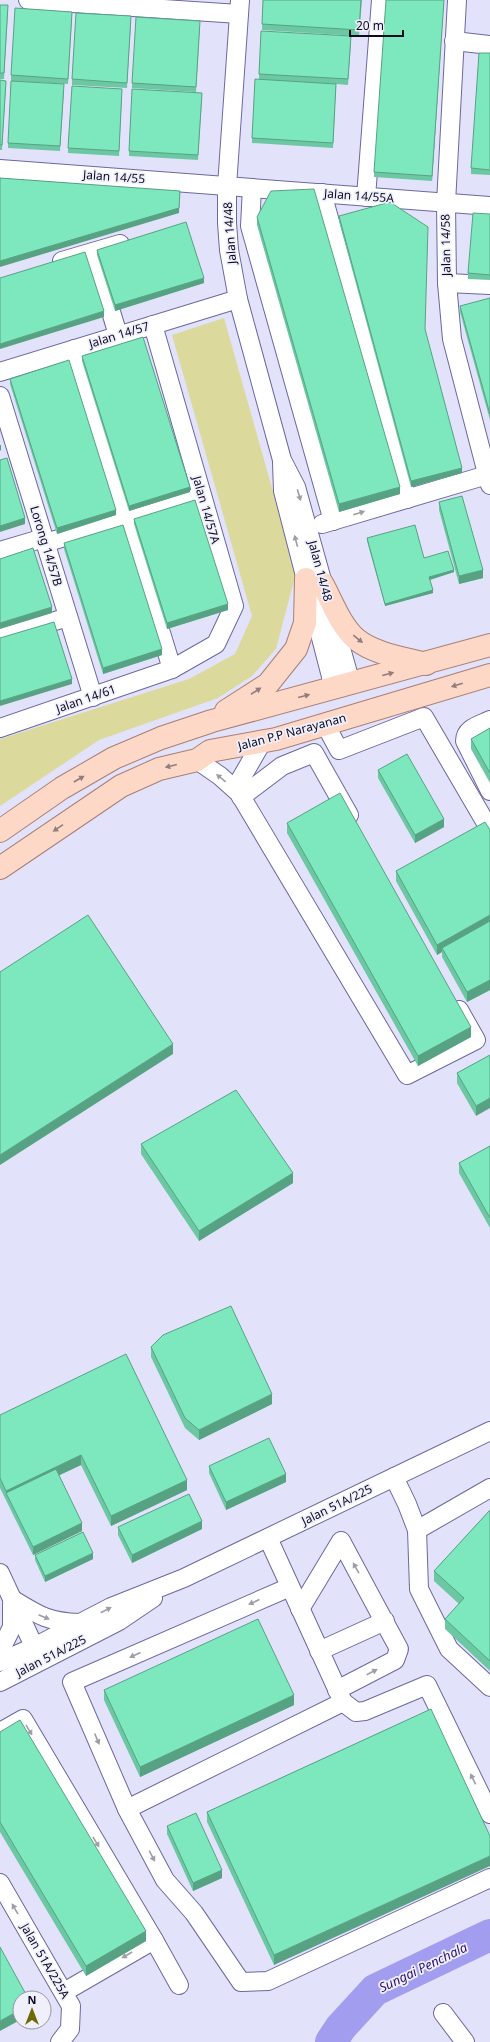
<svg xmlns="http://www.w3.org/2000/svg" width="490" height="2042" viewBox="0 0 490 2042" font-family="'Noto Sans',sans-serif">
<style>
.green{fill:#dbd99b}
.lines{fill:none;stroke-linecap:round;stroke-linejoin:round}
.river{stroke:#a29dee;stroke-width:32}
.minor-casing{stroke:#6b68a0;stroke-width:20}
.major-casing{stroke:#a97f74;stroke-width:24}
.minor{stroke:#fff;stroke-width:18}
.major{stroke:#fed8c7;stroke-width:22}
.wall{fill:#6cc7a3}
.shaded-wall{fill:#58a284}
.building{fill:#7de7bd;stroke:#58a284}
.oneway{fill:#9f9da6}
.oneway2{fill:#927c7c}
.labels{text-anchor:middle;stroke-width:3.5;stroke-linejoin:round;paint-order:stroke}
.street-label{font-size:12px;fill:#0e0b21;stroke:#f0f0fd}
.water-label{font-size:13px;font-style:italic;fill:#2e1572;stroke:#f0f0fd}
</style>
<rect width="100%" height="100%" fill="#e2e2fb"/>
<polygon class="green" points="224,318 296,573 276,649 252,676 218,698 99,740 0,806 0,739 189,679 235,654 252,616 172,335"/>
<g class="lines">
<polyline class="river" points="331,2042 341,2027 375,1990 490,1935"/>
<defs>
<g id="minor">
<polyline points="28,0 239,14"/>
<polyline points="240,0 227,186 227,223 229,250 238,299 282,460 296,487 351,684"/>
<polyline points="457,0 446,203 447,283 452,339 490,485"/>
<polyline points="454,41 490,45"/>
<polyline points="0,169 490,206"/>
<polyline points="252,188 250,226 333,521"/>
<polyline points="322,193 407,499"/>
<polyline points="366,197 381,0"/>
<polyline points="93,252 118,335"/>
<polyline points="62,261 120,244"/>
<polyline points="447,283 490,285"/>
<polyline points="74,349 172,669"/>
<polyline points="0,372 238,299"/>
<polyline points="0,396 93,697"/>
<polyline points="282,463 283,491 334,688"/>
<polyline points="322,524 487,475"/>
<polyline points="45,543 202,496"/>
<polyline points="0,551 44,538"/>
<polyline points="0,638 68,617"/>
<path d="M490,720C480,725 465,728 465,741L490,791"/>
<polyline points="325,724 339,750 424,717 490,830"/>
<polyline points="0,728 172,669 216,644 234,606 153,325"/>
<polyline points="197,760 220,776 239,793 239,782 262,742"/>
<polyline points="239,793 407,1075 476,1040 459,1010"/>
<polyline points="241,797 282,766 314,753 349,815"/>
<polyline points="394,1477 407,1504 417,1530 419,1589 449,1649 490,1687"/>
<polyline points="417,1530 490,1488"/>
<polyline points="0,1573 39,1657"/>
<polyline points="290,1587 72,1682 127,1809 165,1880 194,1913 241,1982 268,1981 490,1878"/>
<path d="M12,1599C38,1615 48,1622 79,1623"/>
<polyline points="300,1609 341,1541 399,1649 395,1660 337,1690"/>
<polyline points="0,1651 12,1627 12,1604"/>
<polyline points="319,1651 385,1621"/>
<polyline points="0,1662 34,1647 111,1607 184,1578 490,1431"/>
<polyline points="0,1682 119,1621 153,1598"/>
<polyline points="343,1702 356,1712 365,1711 427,1685 490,1814"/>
<polyline points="0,1732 23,1719 154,1940 64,1992"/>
<polyline points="127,1809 343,1702 268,1538"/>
<polyline points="0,1883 71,2006 70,2029 60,2042"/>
<polyline points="154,1940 179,1985"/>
<polyline points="443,2013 465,2042"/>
</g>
<g id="major">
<path d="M322,583C332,601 340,625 356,639C374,654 404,658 426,664"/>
<polyline points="226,711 268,684 296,649 305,623 306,579"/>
<polyline points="0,831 62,788 114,758 161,738 212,721 490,645"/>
<polyline points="0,868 121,786 159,769 197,760 210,751 276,739 490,675"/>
</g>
</defs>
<use href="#minor" class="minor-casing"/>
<use href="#major" class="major-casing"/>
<use href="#minor" class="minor"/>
<use href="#major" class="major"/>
</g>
<g class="wall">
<polygon points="263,0 362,0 359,36 262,30"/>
<polygon points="444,0 432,181 374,177 374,172"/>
<polygon points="0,5 8,11 4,79 0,79"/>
<polygon points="72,17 68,84 11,81 11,75"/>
<polygon points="131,21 127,88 72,85 72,79"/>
<polygon points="200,26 196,92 132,88 132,83"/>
<polygon points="351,41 348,85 336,84 333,148 252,143 252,138 259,80 259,74"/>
<polygon points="490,53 490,175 471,174 471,168"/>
<polygon points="0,80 6,86 2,150 0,150"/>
<polygon points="64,90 60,151 8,148 8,143"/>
<polygon points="122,94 119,156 68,153 68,148"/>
<polygon points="202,98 198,160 129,156 129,151"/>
<polygon points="490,214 490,280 468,279 468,273"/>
<polygon points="339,216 425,330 462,473 411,487 339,221"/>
<polygon points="257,217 400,494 339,512 257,225"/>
<polygon points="97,250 204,283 115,311 97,255"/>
<polygon points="490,298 490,420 460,312 460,306"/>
<polygon points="82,356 190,492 129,511 82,361"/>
<polygon points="10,379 116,515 57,534 10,384"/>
<polygon points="439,502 483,578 459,584 439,510"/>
<polygon points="134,519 228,610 167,629 134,524"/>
<polygon points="367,538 424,558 454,572 430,580 433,593 385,606 367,541"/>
<polygon points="64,543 162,655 103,674 64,549"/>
<polygon points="490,728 490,783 471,749 471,739"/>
<polygon points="378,770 444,827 415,843 378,778"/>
<polygon points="287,823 471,1037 418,1066 287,833"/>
<polygon points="490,830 490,990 467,1002 442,957 442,952 437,955 396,881 396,871"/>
<polygon points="490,1055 476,1116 457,1083 457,1073"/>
<polygon points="141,1144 293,1183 199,1241 141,1154"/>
<polygon points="490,1146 490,1228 459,1173 459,1163"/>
<polygon points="151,1347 272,1404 199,1440 185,1428 151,1357"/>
<polygon points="0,1415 187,1490 111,1526 81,1465 59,1475 82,1531 33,1555 0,1488"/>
<polygon points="209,1466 286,1482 226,1510 209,1473"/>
<polygon points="490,1510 490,1671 445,1629 445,1619 459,1604 434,1581 434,1571"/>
<polygon points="118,1527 202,1529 132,1563 118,1535"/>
<polygon points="35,1555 93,1559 45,1582 35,1560"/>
<polygon points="104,1690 294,1705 140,1777 104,1700"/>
<polygon points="431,1709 274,1965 207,1822 207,1812"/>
<polygon points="0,1732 146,1941 86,1976 0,1832"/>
<polygon points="167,1826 222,1878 193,1891 167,1834"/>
</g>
<g class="shaded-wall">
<polygon points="444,0 432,181 432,176"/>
<polygon points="180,191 179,213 0,267 0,261"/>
<polygon points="204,278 204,283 115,311 115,305"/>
<polygon points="104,311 104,317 0,349 0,344"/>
<polygon points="0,445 1,445 1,450 0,451"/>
<polygon points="462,468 462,473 411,487 411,481"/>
<polygon points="190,487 190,492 129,511 129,506"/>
<polygon points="400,487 400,494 339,512 339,504"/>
<polygon points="116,510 116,515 57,534 57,528"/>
<polygon points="25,518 25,524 0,532 0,526"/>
<polygon points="454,570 454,572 429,580 429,577"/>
<polygon points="483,570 483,578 459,584 459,576"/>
<polygon points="433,590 433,593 385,606 385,604"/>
<polygon points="228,604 228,610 167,629 167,623"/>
<polygon points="52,607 52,613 0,629 0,623"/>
<polygon points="162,649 162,655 103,674 103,668"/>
<polygon points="72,679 72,684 0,706 0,701"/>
<polygon points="444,819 444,827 415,843 415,835"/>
<polygon points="490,915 490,925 442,948 442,952 437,955 437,945"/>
<polygon points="490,980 490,990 467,1002 467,992"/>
<polygon points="471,1027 471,1037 418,1066 418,1056"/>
<polygon points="173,1044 173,1054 0,1165 0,1155"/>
<polygon points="490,1098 490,1108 476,1116 476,1106"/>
<polygon points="293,1173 293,1183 199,1241 199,1231"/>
<polygon points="272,1394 272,1404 199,1440 199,1430"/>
<polygon points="81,1455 81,1465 9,1499 6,1493 6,1491"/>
<polygon points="286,1474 286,1482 226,1510 226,1502"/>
<polygon points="187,1480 187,1490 111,1526 111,1516"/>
<polygon points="202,1521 202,1529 132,1563 132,1555"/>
<polygon points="82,1523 82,1531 33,1555 33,1547"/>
<polygon points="93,1553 93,1559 45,1582 45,1576"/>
<polygon points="294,1695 294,1705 140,1777 140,1767"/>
<polygon points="490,1856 490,1866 274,1965 274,1955"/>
<polygon points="222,1870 222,1878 193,1891 193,1883"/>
<polygon points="146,1931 146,1941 86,1976 86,1966"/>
<polygon points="20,2010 20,2020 0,2031 0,2021"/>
</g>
<g class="building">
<polygon points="263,0 361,0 359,30 262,24"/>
<polygon points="386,0 444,0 432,176 374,172"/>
<polygon points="0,5 8,5 4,73 0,73"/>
<polygon points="15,8 72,12 68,79 11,75"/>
<polygon points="76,13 131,16 127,83 72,79"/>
<polygon points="136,17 200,21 196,87 132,83"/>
<polygon points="261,31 351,36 348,79 259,74"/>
<polygon points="479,53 490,53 490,170 471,168"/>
<polygon points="255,79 336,84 333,143 252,138"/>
<polygon points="0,80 6,81 2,145 0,145"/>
<polygon points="11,81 64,84 60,146 8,143"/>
<polygon points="72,86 122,89 119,151 68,148"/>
<polygon points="132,89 202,93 198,155 129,151"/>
<polygon points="0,178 180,191 179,208 0,261"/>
<polygon points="314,189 400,487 339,504 257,217 271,191"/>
<polygon points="390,202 428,227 425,329 462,468 411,481 339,216"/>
<polygon points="473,213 490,214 490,275 468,273"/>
<polygon points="186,222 204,278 115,305 97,250"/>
<polygon points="85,252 104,311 0,344 0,278"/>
<polygon points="490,298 490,414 460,306"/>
<polygon points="143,337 190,487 129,506 82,356"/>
<polygon points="69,360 116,510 57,528 10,379"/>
<polygon points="7,458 25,518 0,526 0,460"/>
<polygon points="462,496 483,570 459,576 439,502"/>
<polygon points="195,500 228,604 167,623 134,519"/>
<polygon points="123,525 162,649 103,668 64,543"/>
<polygon points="415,525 424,558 448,551 454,570 429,577 433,590 385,604 367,538"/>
<polygon points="33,548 52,607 0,623 0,559"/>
<polygon points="54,622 72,679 0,701 0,638"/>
<polygon points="490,728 490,773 471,739"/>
<polygon points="407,754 444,819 415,835 378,770"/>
<polygon points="340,793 471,1027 418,1056 287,823"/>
<polygon points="485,822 490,830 490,915 437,945 396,871"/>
<polygon points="88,915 173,1044 0,1155 0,972"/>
<polygon points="490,921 490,980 467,992 442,948"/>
<polygon points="490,1055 490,1098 476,1106 457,1073"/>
<polygon points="236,1090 293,1173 199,1231 141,1144"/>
<polygon points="490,1146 490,1218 459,1163"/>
<polygon points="231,1306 272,1394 199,1430 185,1418 151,1347 163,1335"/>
<polygon points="126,1354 187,1480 111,1516 81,1455 6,1491 0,1478 0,1415"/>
<polygon points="269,1438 286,1474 226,1502 209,1466"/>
<polygon points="56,1469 82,1523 33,1547 6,1493"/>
<polygon points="189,1494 202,1521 132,1555 118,1527"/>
<polygon points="490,1510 490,1661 445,1619 464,1598 434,1571"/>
<polygon points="83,1532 93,1553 45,1576 35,1555"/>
<polygon points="258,1619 294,1695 140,1767 104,1690"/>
<polygon points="431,1709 490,1836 490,1856 274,1955 207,1812"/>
<polygon points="20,1720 146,1931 86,1966 0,1822 0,1732"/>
<polygon points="196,1813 222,1870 193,1883 167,1826"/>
<polygon points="0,1947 28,1998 20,1998 20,2010 0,2021"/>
</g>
<defs><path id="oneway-solid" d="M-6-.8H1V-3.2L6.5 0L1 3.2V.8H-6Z"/></defs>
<g class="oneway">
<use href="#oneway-solid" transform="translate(299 495) rotate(74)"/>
<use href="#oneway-solid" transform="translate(359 513) rotate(-17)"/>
<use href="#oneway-solid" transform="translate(296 541) rotate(-105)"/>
<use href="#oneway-solid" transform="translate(221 778) rotate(-141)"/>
<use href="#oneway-solid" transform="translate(356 1568) rotate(-119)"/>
<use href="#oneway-solid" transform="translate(254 1602) rotate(156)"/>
<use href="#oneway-solid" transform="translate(106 1610) rotate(-27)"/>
<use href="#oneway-solid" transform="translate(44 1617) rotate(23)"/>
<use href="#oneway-solid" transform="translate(135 1655) rotate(156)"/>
<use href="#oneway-solid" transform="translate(372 1672) rotate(-27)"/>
<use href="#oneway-solid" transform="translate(29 1730) rotate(59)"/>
<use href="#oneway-solid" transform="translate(97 1739) rotate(67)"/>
<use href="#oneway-solid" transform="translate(473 1779) rotate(-116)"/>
<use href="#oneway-solid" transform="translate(96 1842) rotate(59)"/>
<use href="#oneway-solid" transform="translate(152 1856) rotate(62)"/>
<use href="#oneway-solid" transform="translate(15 1909) rotate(-120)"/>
<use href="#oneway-solid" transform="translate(127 1955) rotate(150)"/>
</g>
<g class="oneway2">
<use href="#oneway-solid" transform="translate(358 639) rotate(39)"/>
<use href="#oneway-solid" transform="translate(388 674) rotate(-15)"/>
<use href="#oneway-solid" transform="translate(457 685) rotate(163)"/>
<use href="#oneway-solid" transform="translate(256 691) rotate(-33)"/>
<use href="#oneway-solid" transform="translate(304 696) rotate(-15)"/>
<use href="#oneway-solid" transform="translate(171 766) rotate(166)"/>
<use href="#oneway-solid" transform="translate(79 779) rotate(-30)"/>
<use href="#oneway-solid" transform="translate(58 828) rotate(146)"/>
</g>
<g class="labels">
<g class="street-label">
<text transform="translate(114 177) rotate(4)" y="4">Jalan 14/55</text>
<text transform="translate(359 196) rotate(4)" y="4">Jalan 14/55A</text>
<text transform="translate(230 233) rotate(-94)" y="4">Jalan 14/48</text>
<text transform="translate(446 245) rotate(-91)" y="4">Jalan 14/58</text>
<text transform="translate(119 335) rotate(-17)" y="4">Jalan 14/57</text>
<text transform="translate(206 510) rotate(74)" y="4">Jalan 14/57A</text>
<text transform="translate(46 546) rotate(73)" y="4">Lorong 14/57B</text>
<text transform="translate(320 571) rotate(75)" y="4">Jalan 14/48</text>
<text transform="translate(86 699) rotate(-19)" y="4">Jalan 14/61</text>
<text transform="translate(292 732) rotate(-15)" y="4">Jalan P.P Narayanan</text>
<text transform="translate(337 1505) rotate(-26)" y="4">Jalan 51A/225</text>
<text transform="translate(51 1656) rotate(-27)" y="4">Jalan 51A/225</text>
<text transform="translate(45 1961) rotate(60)" y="4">Jalan 51A/225A</text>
</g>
<g class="water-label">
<text transform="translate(423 1967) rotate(-26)" y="5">Sungai Penchala</text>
</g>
</g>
<g transform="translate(32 2010)"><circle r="19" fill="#f0f0fd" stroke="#9694a5"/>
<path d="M0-3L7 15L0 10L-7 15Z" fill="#6e6801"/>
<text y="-6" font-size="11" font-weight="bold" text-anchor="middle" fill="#0e0b21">N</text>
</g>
<path d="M350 30v6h53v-6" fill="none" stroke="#0e0b21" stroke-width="2"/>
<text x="356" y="30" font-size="12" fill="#0e0b21" stroke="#f0f0fd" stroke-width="3" paint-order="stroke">20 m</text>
</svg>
